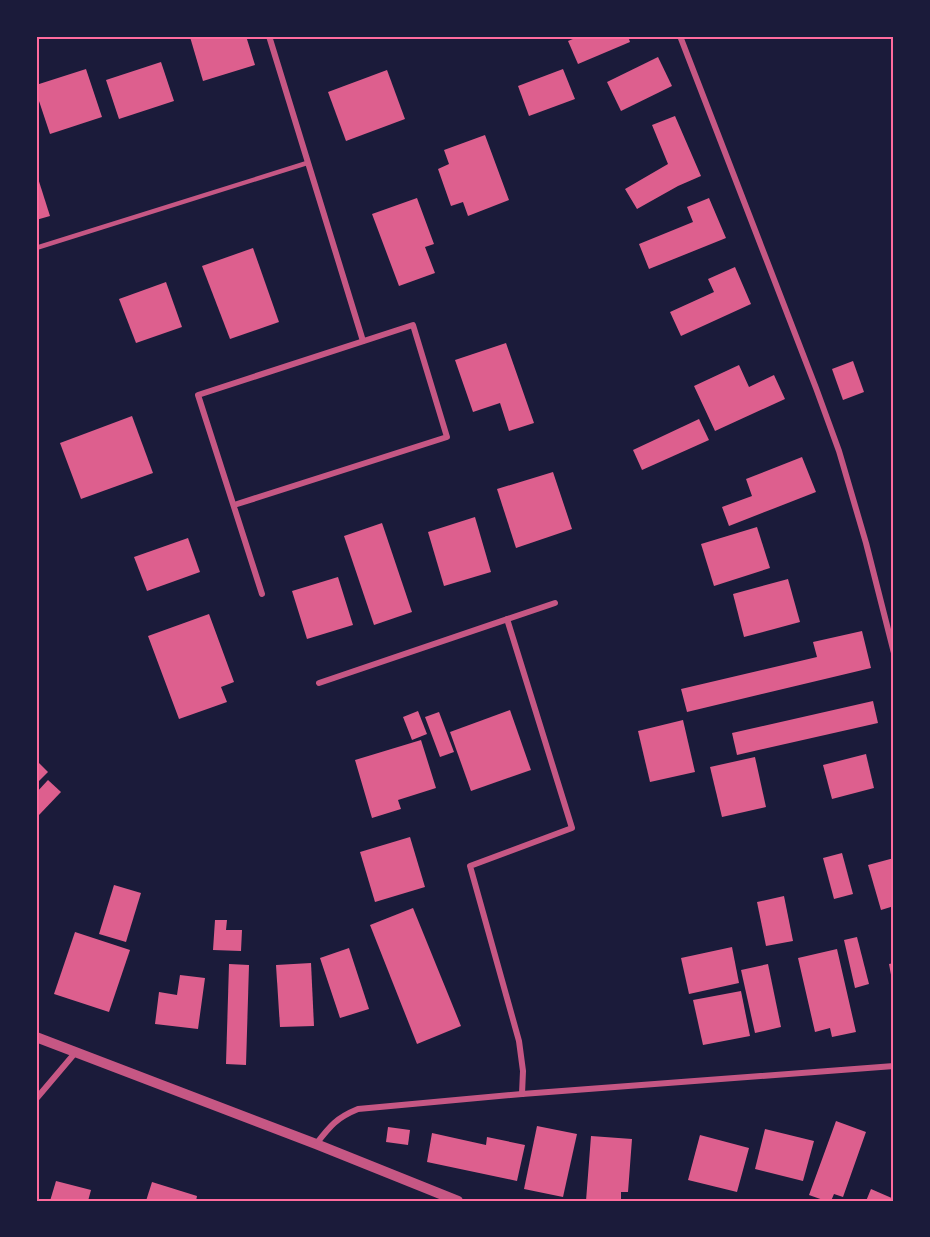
<svg xmlns="http://www.w3.org/2000/svg" width="930" height="1237" viewBox="0 0 930 1237" font-family="'Crimson Pro',serif">
<style>
.building{fill:#dd5f8e}
.lines{fill:none;stroke-linecap:round;stroke-linejoin:round}
.service{stroke:#c65784;stroke-width:4.5}
.minor{stroke:#c65784;stroke-width:6}
.tertiary{stroke:#c65784;stroke-width:10}
.neatline{fill:none;stroke:#ff6b9d;stroke-width:2}
</style>
<rect width="100%" height="100%" fill="#1b1b3a"/>
<g class="building">
<polygon points="194,36 246,36 255,65 203,81 190,37"/>
<polygon points="580,36 628,36 630,42 578,64 568,41"/>
<polygon points="658,57 672,86 621,111 607,82"/>
<polygon points="161,62 174,101 119,119 106,80"/>
<polygon points="86,69 102,117 50,134 36,92 36,85"/>
<polygon points="563,69 575,99 529,116 518,86"/>
<polygon points="387,70 405,119 346,141 328,92"/>
<polygon points="675,116 701,176 678,186 637,209 625,189 668,164 652,125"/>
<polygon points="485,135 509,200 468,216 463,202 451,206 438,169 449,164 444,150"/>
<polygon points="36,172 50,216 36,220"/>
<polygon points="417,198 434,244 425,247 435,273 399,286 372,214"/>
<polygon points="709,198 726,238 649,269 639,244 693,222 687,207"/>
<polygon points="253,248 279,322 230,339 202,266"/>
<polygon points="735,267 751,304 681,336 670,312 714,292 708,279"/>
<polygon points="166,282 182,327 136,343 119,299"/>
<polygon points="506,343 534,423 509,431 500,403 473,412 455,360"/>
<polygon points="853,361 864,392 843,400 832,369"/>
<polygon points="739,365 749,387 774,375 785,399 715,431 694,386"/>
<polygon points="132,416 153,473 81,499 60,443"/>
<polygon points="699,419 709,440 642,470 633,450"/>
<polygon points="802,457 816,492 729,526 722,507 752,496 746,479"/>
<polygon points="553,472 572,529 516,548 497,489"/>
<polygon points="475,517 491,572 444,586 428,532"/>
<polygon points="382,523 412,612 374,625 344,536"/>
<polygon points="757,527 770,568 714,586 701,544"/>
<polygon points="188,538 200,572 147,591 134,557"/>
<polygon points="338,577 353,625 307,639 292,591"/>
<polygon points="788,579 800,622 744,637 733,594"/>
<polygon points="209,614 234,682 221,687 227,702 179,719 148,636"/>
<polygon points="862,631 871,668 687,712 681,689 817,657 813,642"/>
<polygon points="873,701 878,723 737,755 732,733"/>
<polygon points="510,710 531,770 471,791 450,732"/>
<polygon points="418,711 427,734 412,740 403,717"/>
<polygon points="439,712 454,752 440,757 425,717"/>
<polygon points="683,720 695,772 650,782 638,731"/>
<polygon points="421,740 436,788 398,800 401,809 372,818 355,760"/>
<polygon points="866,754 874,788 832,799 823,765"/>
<polygon points="755,757 766,807 722,817 710,767"/>
<polygon points="36,760 48,772 36,784"/>
<polygon points="48,780 61,792 39,815 36,812 36,793"/>
<polygon points="410,837 425,887 375,902 360,852"/>
<polygon points="842,853 853,894 834,899 823,858"/>
<polygon points="894,858 894,906 881,910 868,865"/>
<polygon points="114,885 141,893 126,942 99,934"/>
<polygon points="784,896 793,941 766,946 757,902"/>
<polygon points="413,908 461,1026 417,1044 370,925"/>
<polygon points="215,920 227,920 226,930 242,930 241,951 213,950"/>
<polygon points="75,932 130,950 109,1012 54,994"/>
<polygon points="857,937 869,984 855,988 844,940"/>
<polygon points="732,947 739,983 689,994 681,958"/>
<polygon points="349,948 369,1009 340,1018 320,958"/>
<polygon points="837,949 856,1032 832,1037 830,1028 815,1032 798,958"/>
<polygon points="311,963 314,1026 280,1027 276,965"/>
<polygon points="894,963 894,984 893,985 889,964"/>
<polygon points="229,964 249,965 246,1065 226,1064"/>
<polygon points="768,964 781,1027 755,1033 741,970"/>
<polygon points="180,975 205,978 198,1029 155,1024 159,992 177,995"/>
<polygon points="741,991 750,1036 703,1045 693,1000"/>
<polygon points="836,1121 866,1132 843,1197 834,1194 831,1201 826,1201 809,1195"/>
<polygon points="537,1126 577,1134 563,1197 524,1189"/>
<polygon points="388,1127 410,1130 408,1145 386,1142"/>
<polygon points="765,1129 814,1141 803,1181 755,1169"/>
<polygon points="432,1133 486,1145 487,1137 525,1145 517,1181 427,1162"/>
<polygon points="700,1135 749,1148 737,1192 688,1180"/>
<polygon points="591,1136 632,1139 628,1192 621,1192 621,1201 586,1201"/>
<polygon points="56,1181 91,1190 88,1201 50,1201"/>
<polygon points="152,1182 197,1196 196,1201 146,1201"/>
<polygon points="871,1189 894,1199 894,1201 866,1201"/>
</g>
<g class="lines">
<polyline class="service" points="36,248 307,163"/>
<g class="minor">
<polyline points="269,36 363,341"/>
<polyline points="680,36 816,388 839,451 866,543 894,653"/>
<polyline points="234,505 447,437 413,325 198,395 262,594"/>
<polyline points="507,619 572,828 470,866 519,1041 523,1071 522,1094"/>
<polyline points="319,683 555,603"/>
<polyline points="36,1099 75,1053"/>
<path d="M316,1144C330,1126 336,1118 358,1109L522,1094L894,1066"/>
</g>
<polyline class="tertiary" points="36,1037 316,1144 458,1201"/>
</g>
<rect width="930" height="1237" fill="none" stroke="#1b1b3a" stroke-width="75"/>
<rect x="38" y="38" width="854" height="1162" class="neatline"/>
</svg>
